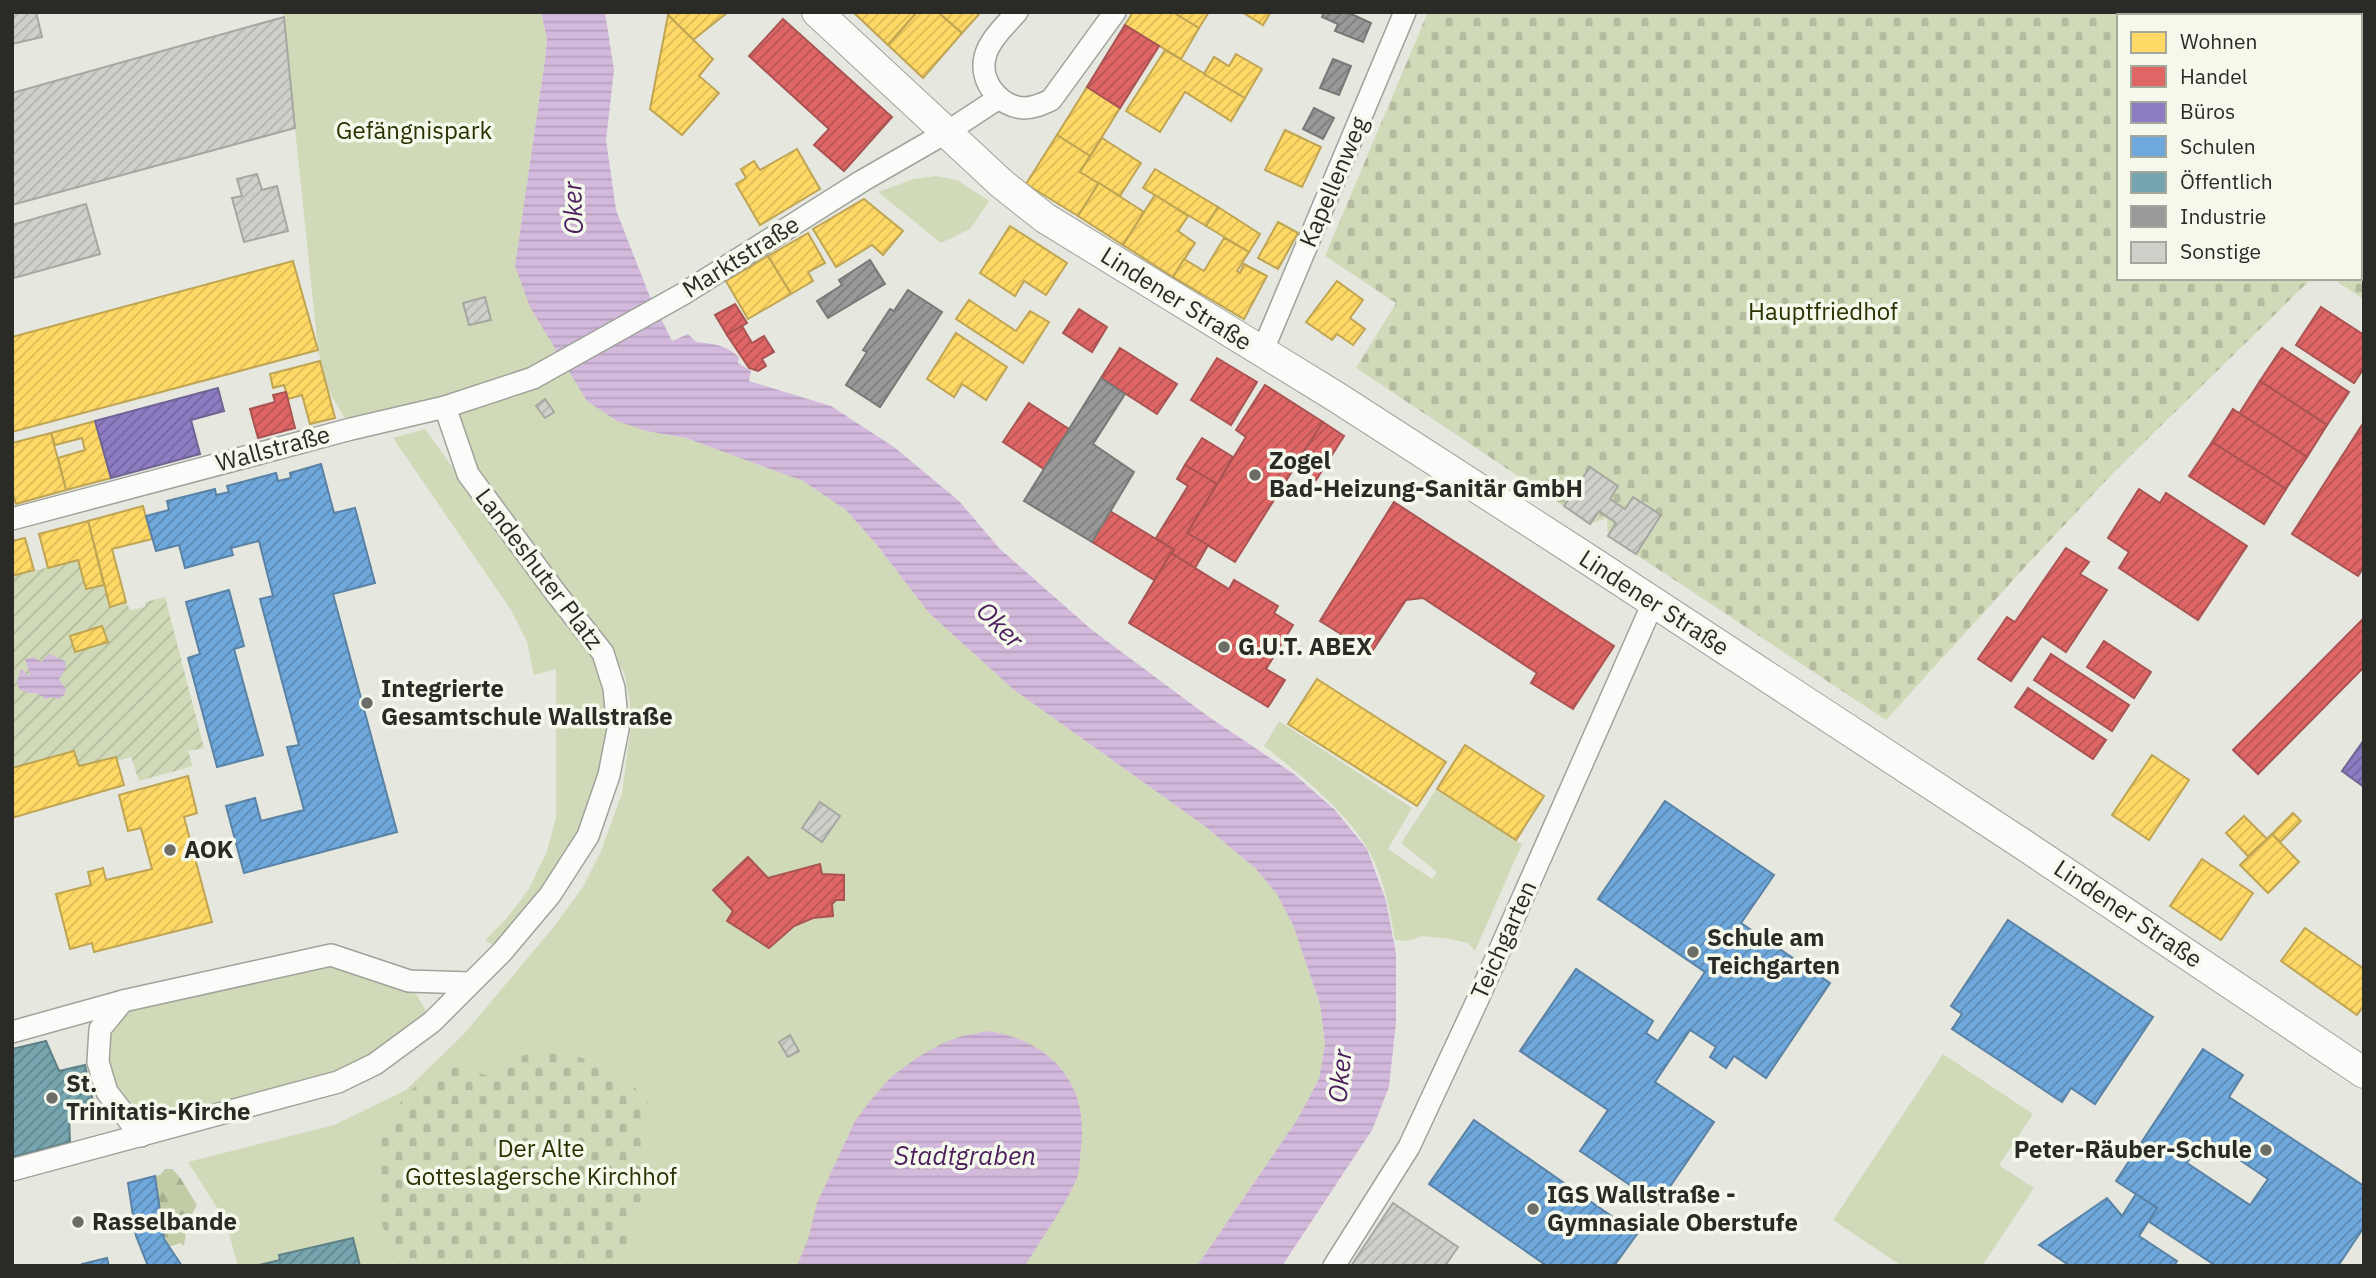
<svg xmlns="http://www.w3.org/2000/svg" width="2376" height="1278" viewBox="0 0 2376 1278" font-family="'IBM Plex Sans',sans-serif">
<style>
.green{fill:#d1dab8}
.forest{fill:url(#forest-firs)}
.cemetery{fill:url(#cemetery-stones)}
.garden{fill:url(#garden-furrows)}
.water{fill:url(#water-rules)}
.homes{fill:url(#homes-hatch);stroke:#bfa553;stroke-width:2}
.shops{fill:url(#shops-hatch);stroke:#a95453;stroke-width:2}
.offices{fill:url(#offices-hatch);stroke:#706494;stroke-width:2}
.schools{fill:url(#schools-hatch);stroke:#5a82a5;stroke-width:2;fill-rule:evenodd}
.public{fill:url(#public-hatch);stroke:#5f8086;stroke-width:2}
.industry{fill:url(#industry-hatch);stroke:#787876;stroke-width:2}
.building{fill:url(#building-hatch);stroke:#a5a7a1;stroke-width:2}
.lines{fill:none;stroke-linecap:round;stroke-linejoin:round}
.street-casing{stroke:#a0a29c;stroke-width:24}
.secondary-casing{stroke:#a0a29c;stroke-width:32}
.street{stroke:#fbfcfa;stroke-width:21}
.secondary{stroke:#fbfcfa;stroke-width:30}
.poi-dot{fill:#6c6d67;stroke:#f4f9eb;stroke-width:2.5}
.labels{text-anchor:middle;stroke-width:7;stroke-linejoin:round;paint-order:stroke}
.park-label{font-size:24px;fill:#283202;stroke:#f4f9eb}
.street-label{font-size:24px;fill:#2a2b26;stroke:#f4f9eb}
.poi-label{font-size:24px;font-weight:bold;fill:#2a2b26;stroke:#f4f9eb;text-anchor:start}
.water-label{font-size:26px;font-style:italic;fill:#4d1e5e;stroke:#f4f9eb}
</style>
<defs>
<pattern id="forest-firs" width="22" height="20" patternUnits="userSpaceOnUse" patternTransform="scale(1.75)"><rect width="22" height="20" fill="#c2cca7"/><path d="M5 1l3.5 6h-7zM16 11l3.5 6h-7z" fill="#a7af90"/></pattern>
<pattern id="cemetery-stones" width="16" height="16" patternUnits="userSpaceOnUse" patternTransform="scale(1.75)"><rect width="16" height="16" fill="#d1dab8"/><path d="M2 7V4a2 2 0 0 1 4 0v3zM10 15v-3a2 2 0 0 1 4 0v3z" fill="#b4bb9e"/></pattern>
<pattern id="garden-furrows" width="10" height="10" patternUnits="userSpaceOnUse" patternTransform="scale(1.75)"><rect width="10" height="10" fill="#d1dab8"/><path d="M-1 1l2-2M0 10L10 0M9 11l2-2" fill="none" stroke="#b4bb9e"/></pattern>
<pattern id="water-rules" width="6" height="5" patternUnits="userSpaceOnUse" patternTransform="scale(1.75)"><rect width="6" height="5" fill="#d3b9dc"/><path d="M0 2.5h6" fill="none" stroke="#b59fbd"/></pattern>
<pattern id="homes-hatch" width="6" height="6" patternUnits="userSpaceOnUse" patternTransform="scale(1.75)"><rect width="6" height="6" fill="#ffd966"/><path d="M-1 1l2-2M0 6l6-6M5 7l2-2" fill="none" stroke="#dbba58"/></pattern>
<pattern id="shops-hatch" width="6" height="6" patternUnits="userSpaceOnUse" patternTransform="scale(1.75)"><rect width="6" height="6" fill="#e06666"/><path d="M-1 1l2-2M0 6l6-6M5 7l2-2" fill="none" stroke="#b65454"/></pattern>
<pattern id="offices-hatch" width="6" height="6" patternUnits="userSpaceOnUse" patternTransform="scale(1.75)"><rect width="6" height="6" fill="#8e7cc3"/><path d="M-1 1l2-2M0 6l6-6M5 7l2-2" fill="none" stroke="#74669e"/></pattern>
<pattern id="schools-hatch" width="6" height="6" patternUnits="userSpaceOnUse" patternTransform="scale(1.75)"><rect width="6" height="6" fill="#6fa8dc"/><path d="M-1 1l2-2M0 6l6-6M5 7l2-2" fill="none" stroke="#5b89b2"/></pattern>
<pattern id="public-hatch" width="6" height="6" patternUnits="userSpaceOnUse" patternTransform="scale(1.75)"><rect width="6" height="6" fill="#76a5af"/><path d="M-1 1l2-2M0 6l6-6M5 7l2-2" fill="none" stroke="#61878e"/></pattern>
<pattern id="industry-hatch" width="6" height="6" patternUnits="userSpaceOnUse" patternTransform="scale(1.75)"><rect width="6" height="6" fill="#999"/><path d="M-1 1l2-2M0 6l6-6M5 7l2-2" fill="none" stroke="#7d7d7d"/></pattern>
<pattern id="building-hatch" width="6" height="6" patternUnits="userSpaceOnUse" patternTransform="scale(1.75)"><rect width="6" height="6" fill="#ced0c9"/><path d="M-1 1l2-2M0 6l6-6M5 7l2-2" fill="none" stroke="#b1b3ac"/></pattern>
</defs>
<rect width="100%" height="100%" fill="#e6e8e0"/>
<g class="green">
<polygon points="283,12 541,12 547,39 545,60 515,266 646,431 686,438 803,481 846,510 876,544 929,613 1013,689 1206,827 1255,868 1278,894 1293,925 1320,1004 1325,1044 1319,1079 1297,1120 1197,1266 360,1266 353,1238 279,1255 280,1260 255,1266 238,1266 225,1220 188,1162 334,1125 406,1090 463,1035 552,929 583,887 601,851 622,793 631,724 630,704 624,672 608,651 618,729 588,836 502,952 485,940 507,918 529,889 547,851 556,817 556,669 534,675 527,642 511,610 393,438 425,429 498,530 468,474 445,407 351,429 327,388 318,350"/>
<polygon points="936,176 957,180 989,201 970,229 941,243 878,192 914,179"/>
<path d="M1279,721L1412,808L1388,849L1432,879L1437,872L1401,843L1436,790L1522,844L1475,951L1468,943L1450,939L1422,936L1408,941L1395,940C1390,911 1384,879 1370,853C1350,815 1298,772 1264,746Z"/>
<polygon points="331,955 409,981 432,1022 375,1064 141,1136 107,1092 100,1029 123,1001"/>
<polygon points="1943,1054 2033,1114 1999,1165 2034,1188 1982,1266 1902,1266 1833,1220"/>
</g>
<polygon class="forest" points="165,1169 172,1169 179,1176 197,1205 187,1223 184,1246 181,1243 168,1247 162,1229 155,1176 160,1175"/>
<g class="cemetery">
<polygon points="1428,12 2364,12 2364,300 2332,278 2360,278 2360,16 2119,16 2119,278 2312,278 2117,469 2025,567 1886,720 1608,536 1607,518 1590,524 1356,368 1396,303 1325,256"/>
<path d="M557,1051C595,1060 621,1071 648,1101L647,1146L643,1193L619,1266H396L375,1203L374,1172L376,1148L382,1129L408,1092L436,1072L454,1063L485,1075L524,1055Z"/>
</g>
<polygon class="garden" points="78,560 86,589 104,585 111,607 126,602 130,610 145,607 145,602 165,597 204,748 188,751 193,766 139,781 131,757 117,761 116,757 79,766 73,751 12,768 12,576"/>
<g class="water">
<path d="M541,12H605L614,70L606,140L616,210L648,292L672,341L688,334L696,342C714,344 726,345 739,357L738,363L751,371L749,381L831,406L894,447L959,501L1000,549L1092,630L1209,717L1294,774L1335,810L1367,849L1386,901L1396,954V1022L1389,1087L1372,1130L1282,1266H1197L1297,1120L1319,1079L1325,1044L1320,1004L1293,925L1277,894L1255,868L1206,827L1013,689L929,613L876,544L846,510L803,481L686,438L646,431L632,426L617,421L587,401L530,307L515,266L545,60L547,39Z"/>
<polygon points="49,654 65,661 66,668 59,679 66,690 64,695 58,699 53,697 46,699 37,693 28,693 19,689 17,680 19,677 20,670 23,670 28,676 30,674 25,659 34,657 41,662"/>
<path d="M989,1031C1050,1041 1089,1083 1081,1146C1080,1156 1080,1169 1077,1178C1064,1209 1042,1237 1025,1266H797L808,1239L817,1203L855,1121L870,1101L891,1077L915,1059L941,1044L962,1036Z"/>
</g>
<g class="homes">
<polygon points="671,12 728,12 693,40 668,15"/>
<polygon points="853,12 917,12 888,45"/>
<polygon points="917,12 938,12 962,33 923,78 888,45"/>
<polygon points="938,12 981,12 962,33"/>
<polygon points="1133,12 1173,12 1199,28 1181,59 1125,25"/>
<polygon points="1173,12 1209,12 1199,28"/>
<polygon points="1242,12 1271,12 1263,25"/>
<polygon points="668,15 713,59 699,76 719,93 682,135 650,109"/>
<polygon points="1165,50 1245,98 1231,121 1185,92 1160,132 1126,111"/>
<polygon points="1236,54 1262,69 1245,98 1204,74 1214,57 1229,66"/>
<polygon points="1087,87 1120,108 1090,156 1057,135"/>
<polygon points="1285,130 1321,147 1302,187 1265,170"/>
<polygon points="1057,135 1090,156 1080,172 1099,183 1078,216 1026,184"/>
<polygon points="1102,138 1141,163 1120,196 1080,172"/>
<polygon points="797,149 820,189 760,225 736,184 746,178 741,169 754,161 760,170"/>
<polygon points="1155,169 1218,207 1206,226 1143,188"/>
<polygon points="1099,183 1144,212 1123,245 1078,216"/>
<polygon points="1155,195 1188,216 1178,231 1195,243 1173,277 1123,245"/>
<polygon points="864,199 903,231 883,255 872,245 836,267 813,229"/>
<polygon points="1218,207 1260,234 1249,252 1206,226"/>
<polygon points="1278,222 1298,233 1278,269 1258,258"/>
<polygon points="1010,226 1067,263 1046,295 1024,281 1015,296 980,273"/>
<polygon points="808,233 825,263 808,272 813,281 791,294 768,256"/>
<polygon points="1224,238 1249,252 1237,271 1240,273 1244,264 1267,276 1244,319 1173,277 1184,259 1204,271"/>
<polygon points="768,256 791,294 748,319 726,281"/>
<polygon points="293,261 318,350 12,432 12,337"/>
<polygon points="1337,281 1363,300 1350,318 1365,329 1353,345 1337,334 1332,340 1306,322"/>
<polygon points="969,300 1016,331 1030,311 1049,322 1023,363 956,319"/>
<polygon points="956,333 1007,367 986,400 962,384 954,397 927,379"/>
<polygon points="320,361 335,418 310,424 302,395 288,399 284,385 273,388 270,374"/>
<polygon points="95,421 111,478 66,490 58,458 85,450 82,438 55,445 51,433"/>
<polygon points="51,433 66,490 16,504 12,491 12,443"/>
<polygon points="143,506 152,539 112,549 126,602 110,607 88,521"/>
<polygon points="88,521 104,585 86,589 78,560 48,568 39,534"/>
<polygon points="25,538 34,570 12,576 12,541"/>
<polygon points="102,626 108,642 75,652 70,636"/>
<polygon points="1317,679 1446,762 1417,806 1288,724"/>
<polygon points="1465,745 1544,796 1516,840 1437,789"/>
<polygon points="74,751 79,766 116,757 124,785 12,818 12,768"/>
<polygon points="2152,755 2189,780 2149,840 2112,815"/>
<polygon points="188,776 197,813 184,817 212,922 94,952 92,943 70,949 56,894 91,885 88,872 103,868 106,880 152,869 141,828 128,831 119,795"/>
<polygon points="2293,813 2301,821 2280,842 2272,834"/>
<polygon points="2244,816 2267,839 2248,856 2226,833"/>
<polygon points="2272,834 2299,862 2268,893 2240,865"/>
<polygon points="2202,859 2253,893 2221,940 2170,906"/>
<polygon points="2305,928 2364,969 2364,1005 2357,1015 2281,961"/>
</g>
<g class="shops">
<polygon points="783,19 892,117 844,171 814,145 829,129 749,56"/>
<polygon points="1125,25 1159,46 1120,108 1087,87"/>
<polygon points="735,304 747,323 727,335 715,315"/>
<polygon points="2321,307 2364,335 2364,368 2354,383 2296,345"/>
<polygon points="1079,309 1107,327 1092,352 1063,333"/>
<polygon points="742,326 752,343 764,336 774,352 762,359 766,366 758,371 749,368 727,335"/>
<polygon points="1120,348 1177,384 1157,414 1101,378"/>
<polygon points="2282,348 2349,392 2327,425 2260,381"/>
<polygon points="1217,358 1257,382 1231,425 1191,400"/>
<polygon points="2260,381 2327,425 2307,457 2239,414"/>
<polygon points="1265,385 1323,422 1235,562 1187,533 1246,437 1236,430"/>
<polygon points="286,392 295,428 258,438 250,409 275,402 273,395"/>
<polygon points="1029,403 1069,429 1044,469 1003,442"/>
<polygon points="2233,409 2307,457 2286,489 2212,442"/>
<polygon points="1323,422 1344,436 1316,480 1294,466"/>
<polygon points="2364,422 2364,567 2358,576 2292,534"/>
<polygon points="1202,438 1233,457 1217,484 1185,465"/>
<polygon points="2212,442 2286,489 2264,524 2189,476"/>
<polygon points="1185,465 1217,484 1187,533 1208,545 1195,568 1171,553 1174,550 1156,538 1188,486 1177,479"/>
<polygon points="2139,489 2160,503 2166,493 2247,546 2198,620 2119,568 2129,552 2108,538"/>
<polygon points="1394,502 1614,646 1573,709 1531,683 1537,673 1423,598 1406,600 1371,653 1320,621"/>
<polygon points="1110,511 1174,550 1154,580 1092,542"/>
<polygon points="2066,548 2089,562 2080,574 2107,590 2066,652 2042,636 2011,681 1978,659 2007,617 2015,622"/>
<polygon points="1171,553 1229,589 1234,580 1278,606 1274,613 1293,625 1266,669 1285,680 1268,707 1129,623"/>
<polygon points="2364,618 2364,667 2258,774 2233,750"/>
<polygon points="2104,641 2151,672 2134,698 2087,667"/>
<polygon points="2051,654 2129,705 2112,731 2034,680"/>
<polygon points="2028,688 2106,740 2093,759 2015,707"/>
<polygon points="748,857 768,878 820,864 822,874 844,875 844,900 836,900 832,904 833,916 813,918 794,926 769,948 727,921 733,911 713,890"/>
</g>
<g class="offices">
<polygon points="218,388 224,411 191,420 200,454 111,478 95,421"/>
<polygon points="2364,740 2364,787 2342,771"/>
</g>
<g class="schools">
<polygon points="321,464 334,513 355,508 375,583 333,594 397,832 244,873 226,806 255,798 261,821 304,810 287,747 299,745 260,599 273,596 259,541 231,548 233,555 185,568 179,545 156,551 146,516 169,510 167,501 215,489 216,495 229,492 227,486 276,473 278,481 291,478 290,473"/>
<polygon points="229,590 244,646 234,649 263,755 217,767 188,658 200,654 186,602"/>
<polygon points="1665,801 1774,875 1741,923 1830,983 1766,1078 1734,1056 1726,1068 1710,1057 1716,1047 1690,1030 1655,1082 1714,1122 1658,1204 1580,1151 1608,1110 1520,1051 1576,969 1653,1021 1646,1033 1658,1041 1705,972 1598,899"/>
<polygon points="2008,920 2153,1017 2095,1104 2071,1088 2062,1102 1952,1029 1962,1014 1951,1006"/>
<path d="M2203,1049L2243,1075L2229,1097L2364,1186V1227L2338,1266H2216L2148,1221L2157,1208L2116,1181ZM2204,1136L2268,1179L2250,1205L2187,1163Z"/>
<polygon points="1474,1120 1637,1234 1614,1266 1547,1266 1429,1184"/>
<polygon points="155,1176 164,1239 182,1266 148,1266 136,1236 128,1183"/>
<polygon points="2136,1194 2157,1208 2139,1236 2177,1261 2174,1266 2070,1266 2039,1245 2107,1198 2122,1216"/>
<polygon points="107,1258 109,1266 82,1266 82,1264"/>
</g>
<g class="public">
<polygon points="46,1041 59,1071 85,1065 93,1101 87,1103 88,1109 69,1117 70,1142 12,1157 12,1049"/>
<polygon points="353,1238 360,1266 255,1266 280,1260 279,1255"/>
</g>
<g class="industry">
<polygon points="1324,12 1347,12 1371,23 1363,42 1335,31 1338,24 1322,17"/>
<polygon points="1333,59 1351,66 1339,95 1320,88"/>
<polygon points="1314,108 1334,118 1323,139 1303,129"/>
<polygon points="870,260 885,284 828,318 817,301 842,285 839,280"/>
<polygon points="908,290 942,312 880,407 846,385 867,352 863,350 890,309 894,311"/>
<polygon points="1101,378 1125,394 1093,444 1134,472 1092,542 1024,501"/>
</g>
<g class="building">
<polygon points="12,12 36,12 42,37 12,44"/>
<polygon points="284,17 295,128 12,205 12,93"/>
<polygon points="257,174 262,190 277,186 288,231 244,242 232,198 242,196 237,179"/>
<polygon points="86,204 100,254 14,278 12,225"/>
<polygon points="485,297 491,320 469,325 463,303"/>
<polygon points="545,399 554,412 545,418 536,406"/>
<polygon points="1590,467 1618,486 1610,499 1625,509 1633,497 1661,515 1636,554 1608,536 1616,523 1599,511 1590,524 1564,506"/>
<polygon points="820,802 840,816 822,842 802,828"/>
<polygon points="790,1035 799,1051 788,1057 779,1042"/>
<polygon points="1393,1203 1458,1247 1445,1266 1351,1266"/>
</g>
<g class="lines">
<defs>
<g id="street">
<path d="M1017,12C1005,26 989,40 985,57C979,82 1000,107 1024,108C1034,108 1042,104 1051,100L1115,12"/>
<polyline points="1262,352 1405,12"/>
<polyline points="12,519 351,429 445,407 533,378 683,294 862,181 947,132 999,98"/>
<polyline points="12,1032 123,1001"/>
<polyline points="141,1136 107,1092 98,1062 100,1029 123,1001 331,955 409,981 469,983"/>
<polyline points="12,1170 338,1082 375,1064 432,1022 502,952 550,895 588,836 609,775 618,729 614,688 603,653 555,592 468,474 445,407"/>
<polyline points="1334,1266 1409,1147 1478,999 1653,603"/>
</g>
<polyline id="secondary" points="817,12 1002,184 1045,218 1338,398 1583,556 2024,845 2364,1073"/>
</defs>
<use href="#street" class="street-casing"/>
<use href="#secondary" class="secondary-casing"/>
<use href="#street" class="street"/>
<use href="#secondary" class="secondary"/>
</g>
<g class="poi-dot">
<circle cx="1255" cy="475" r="7"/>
<circle cx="1224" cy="647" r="7"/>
<circle cx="367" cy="703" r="7"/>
<circle cx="170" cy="850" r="7"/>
<circle cx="1693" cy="952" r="7"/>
<circle cx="52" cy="1098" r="7"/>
<circle cx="2266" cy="1150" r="7"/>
<circle cx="1533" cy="1209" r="7"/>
<circle cx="78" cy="1222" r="7"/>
</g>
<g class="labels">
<g class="park-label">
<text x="414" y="139">Gefängnispark</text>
<text x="1823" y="320">Hauptfriedhof</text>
<text x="541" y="1157">Der Alte<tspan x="541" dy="28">Gotteslagersche Kirchhof</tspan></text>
</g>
<g class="street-label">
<text transform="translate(1334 182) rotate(-67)" y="8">Kapellenweg</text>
<text transform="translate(741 257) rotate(-32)" y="8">Marktstraße</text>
<text transform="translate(1176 299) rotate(32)" y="8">Lindener Straße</text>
<text transform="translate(273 449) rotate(-15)" y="8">Wallstraße</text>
<text transform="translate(539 569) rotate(53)" y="8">Landeshuter Platz</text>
<text transform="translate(1654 603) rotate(33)" y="8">Lindener Straße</text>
<text transform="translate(2128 914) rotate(34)" y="8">Lindener Straße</text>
<text transform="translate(1504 940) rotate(-66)" y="8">Teichgarten</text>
</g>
<g class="poi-label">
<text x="1269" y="469">Zogel<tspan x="1269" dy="28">Bad-Heizung-Sanitär GmbH</tspan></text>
<text x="1238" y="655">G.U.T. ABEX</text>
<text x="381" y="697">Integrierte<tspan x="381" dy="28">Gesamtschule Wallstraße</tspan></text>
<text x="184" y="858">AOK</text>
<text x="1707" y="946">Schule am<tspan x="1707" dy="28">Teichgarten</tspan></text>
<text x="66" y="1092">St.<tspan x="66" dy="28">Trinitatis-Kirche</tspan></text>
<text x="2252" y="1158" text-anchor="end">Peter-Räuber-Schule</text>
<text x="1547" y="1203">IGS Wallstraße -<tspan x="1547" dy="28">Gymnasiale Oberstufe</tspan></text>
<text x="92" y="1230">Rasselbande</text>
</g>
<g class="water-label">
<text transform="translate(573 208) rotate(-92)" y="9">Oker</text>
<text transform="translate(1000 625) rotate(45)" y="9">Oker</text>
<text transform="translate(1340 1076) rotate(-84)" y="9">Oker</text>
<text x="965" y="1165">Stadtgraben</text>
</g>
</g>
<rect width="2376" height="1278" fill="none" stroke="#2a2b26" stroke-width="28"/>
<rect x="2117" y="14" width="245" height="266" fill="#f4f9eb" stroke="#a3a79c" stroke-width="2"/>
<rect x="2131" y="32" width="35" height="21" fill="#ffd966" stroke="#a3a79c" stroke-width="2"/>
<text x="2180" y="49" font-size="21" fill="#2a2b26">Wohnen</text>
<rect x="2131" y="66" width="35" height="21" fill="#e06666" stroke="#a3a79c" stroke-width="2"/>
<text x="2180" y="84" font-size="21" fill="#2a2b26">Handel</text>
<rect x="2131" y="102" width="35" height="21" fill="#8e7cc3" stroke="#a3a79c" stroke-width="2"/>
<text x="2180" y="119" font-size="21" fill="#2a2b26">Büros</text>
<rect x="2131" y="136" width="35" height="21" fill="#6fa8dc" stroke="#a3a79c" stroke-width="2"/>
<text x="2180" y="154" font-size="21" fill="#2a2b26">Schulen</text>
<rect x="2131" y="172" width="35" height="21" fill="#76a5af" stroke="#a3a79c" stroke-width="2"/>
<text x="2180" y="189" font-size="21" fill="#2a2b26">Öffentlich</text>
<rect x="2131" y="206" width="35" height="21" fill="#999999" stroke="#a3a79c" stroke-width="2"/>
<text x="2180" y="224" font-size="21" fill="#2a2b26">Industrie</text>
<rect x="2131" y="242" width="35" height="21" fill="#ced0c9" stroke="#a3a79c" stroke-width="2"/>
<text x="2180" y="259" font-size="21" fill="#2a2b26">Sonstige</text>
</svg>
